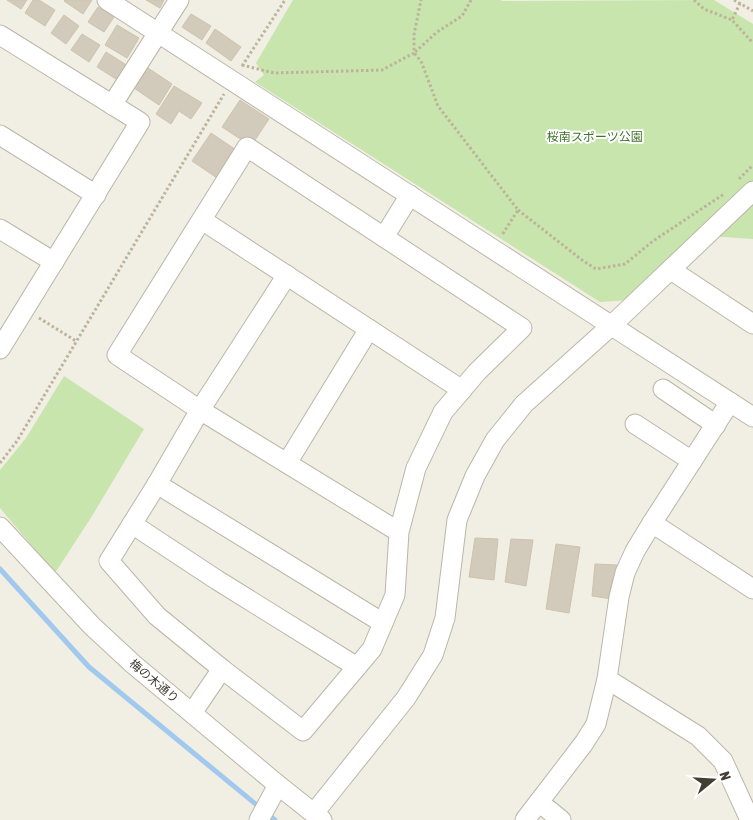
<svg xmlns="http://www.w3.org/2000/svg" width="753" height="820" viewBox="0 0 753 820" font-family="'Asap Condensed','Noto Sans JP',sans-serif">
<style>
.green{fill:#c8e5ad}
.lines{fill:none;stroke-linecap:round;stroke-linejoin:round}
.stream{stroke:#a1c9ed;stroke-width:5}
.building{fill:#d2caba;stroke:#cdc3ad}
.minor-casing{stroke:#bcb6a7;stroke-width:21}
.path{stroke:#bdb399;stroke-width:3;stroke-dasharray:2.5 2.5;stroke-linecap:butt}
.minor{stroke:#fff;stroke-width:19}
.labels{text-anchor:middle;stroke-width:4;stroke-linejoin:round;paint-order:stroke}
.park-label{font-size:12px;fill:#40722a;stroke:#fff}
.street-label{font-size:12px;fill:#433e34;stroke:#fff}
</style>
<rect width="100%" height="100%" fill="#f1eee4"/>
<g class="green">
<polygon points="293,0 500,0 503,1 714,0 753,24 753,239 693,235 629,300 600,302 255,82 264,75 256,63"/>
<polygon points="64,376 144,429 92,516 55,573 0,508 0,470 26,438"/>
</g>
<g class="lines">
<polyline class="stream" points="0,569 89,667 275,820"/>
</g>
<g class="building">
<polygon points="7,0 27,0 21,9"/>
<polygon points="33,0 39,0 55,10 45,26 25,13"/>
<polygon points="65,0 92,0 83,14 64,1"/>
<polygon points="146,0 164,0 160,8"/>
<polygon points="98,7 114,17 104,32 88,22"/>
<polygon points="191,14 211,26 202,40 182,27"/>
<polygon points="64,15 79,26 66,44 51,33"/>
<polygon points="117,25 139,38 127,58 105,45"/>
<polygon points="215,29 241,47 231,61 206,43"/>
<polygon points="82,34 100,45 89,62 71,50"/>
<polygon points="106,52 128,66 119,81 97,67"/>
<polygon points="145,66 172,84 159,105 131,86"/>
<polygon points="174,86 202,103 191,119 179,111 171,124 156,114"/>
<polygon points="240,100 269,119 251,146 222,127"/>
<polygon points="211,133 239,152 220,180 192,161"/>
<polygon points="475,538 498,539 494,580 469,577"/>
<polygon points="511,539 533,540 526,586 505,582"/>
<polygon points="556,544 580,547 569,613 546,609"/>
<polygon points="595,564 617,565 612,599 592,596"/>
</g>
<g class="lines">
<defs>
<g id="minor">
<polyline points="107,0 753,417"/>
<polyline points="0,35 140,122 0,349"/>
<polyline points="112,105 179,0"/>
<polyline points="0,135 96,195"/>
<polyline points="202,220 462,390"/>
<polyline points="0,229 54,262"/>
<polyline points="384,237 410,195"/>
<polyline points="671,270 753,324"/>
<polyline points="287,275 200,410 157,484 109,561 157,616 222,669 303,731 372,649 395,595 399,532 416,468 443,412 477,372 522,328 247,147 117,355 200,410 399,532"/>
<polyline points="663,389 716,425"/>
<polyline points="635,424 692,461"/>
<polyline points="287,463 369,329"/>
<polyline points="157,484 383,623"/>
<polyline points="652,523 753,589"/>
<polyline points="132,524 217,580 357,667"/>
<polyline points="0,527 92,626 133,664 278,785 322,820"/>
<polyline points="607,679 698,736 723,761 750,820"/>
<polyline points="192,713 222,669"/>
<polyline points="539,802 561,820"/>
<polyline points="314,813 406,698 433,655 445,618 457,520 475,476 495,440 524,404 612,325 753,191"/>
<polyline points="259,820 278,785"/>
<polyline points="525,820 584,743 596,724 607,679 619,597 625,573 635,551 652,523 730,402"/>
</g>
</defs>
<use href="#minor" class="minor-casing"/>
<g class="path">
<polyline points="471,0 462,16 437,32 414,53 421,61 438,106 518,210 502,235"/>
<polyline points="694,0 704,9 732,20"/>
<polyline points="734,0 753,11"/>
<polyline points="740,3 732,20 753,43"/>
<polyline points="242,65 274,73 382,70 414,53 414,35 421,0"/>
<polyline points="242,66 285,0"/>
<polyline points="739,179 753,165"/>
<polyline points="518,210 582,260 596,269 625,264 653,241 724,194"/>
<polyline points="39,318 76,341"/>
<polyline points="0,463 17,441 224,94"/>
</g>
<use href="#minor" class="minor"/>
</g>
<g class="labels">
<g class="park-label">
<text x="595" y="141">桜南スポーツ公園</text>
</g>
<g class="street-label">
<text transform="translate(154 681) rotate(40)" y="4">梅の木通り</text>
</g>
</g>
<g transform="translate(713 780) rotate(72)" stroke="#ffffff" stroke-width="4" paint-order="stroke">
<path d="M0-4L9 19L0 12L-9 19Z" fill="#433e34"/>
<text y="-8" font-size="14" font-weight="bold" text-anchor="middle" fill="#433e34">N</text>
</g>
</svg>
